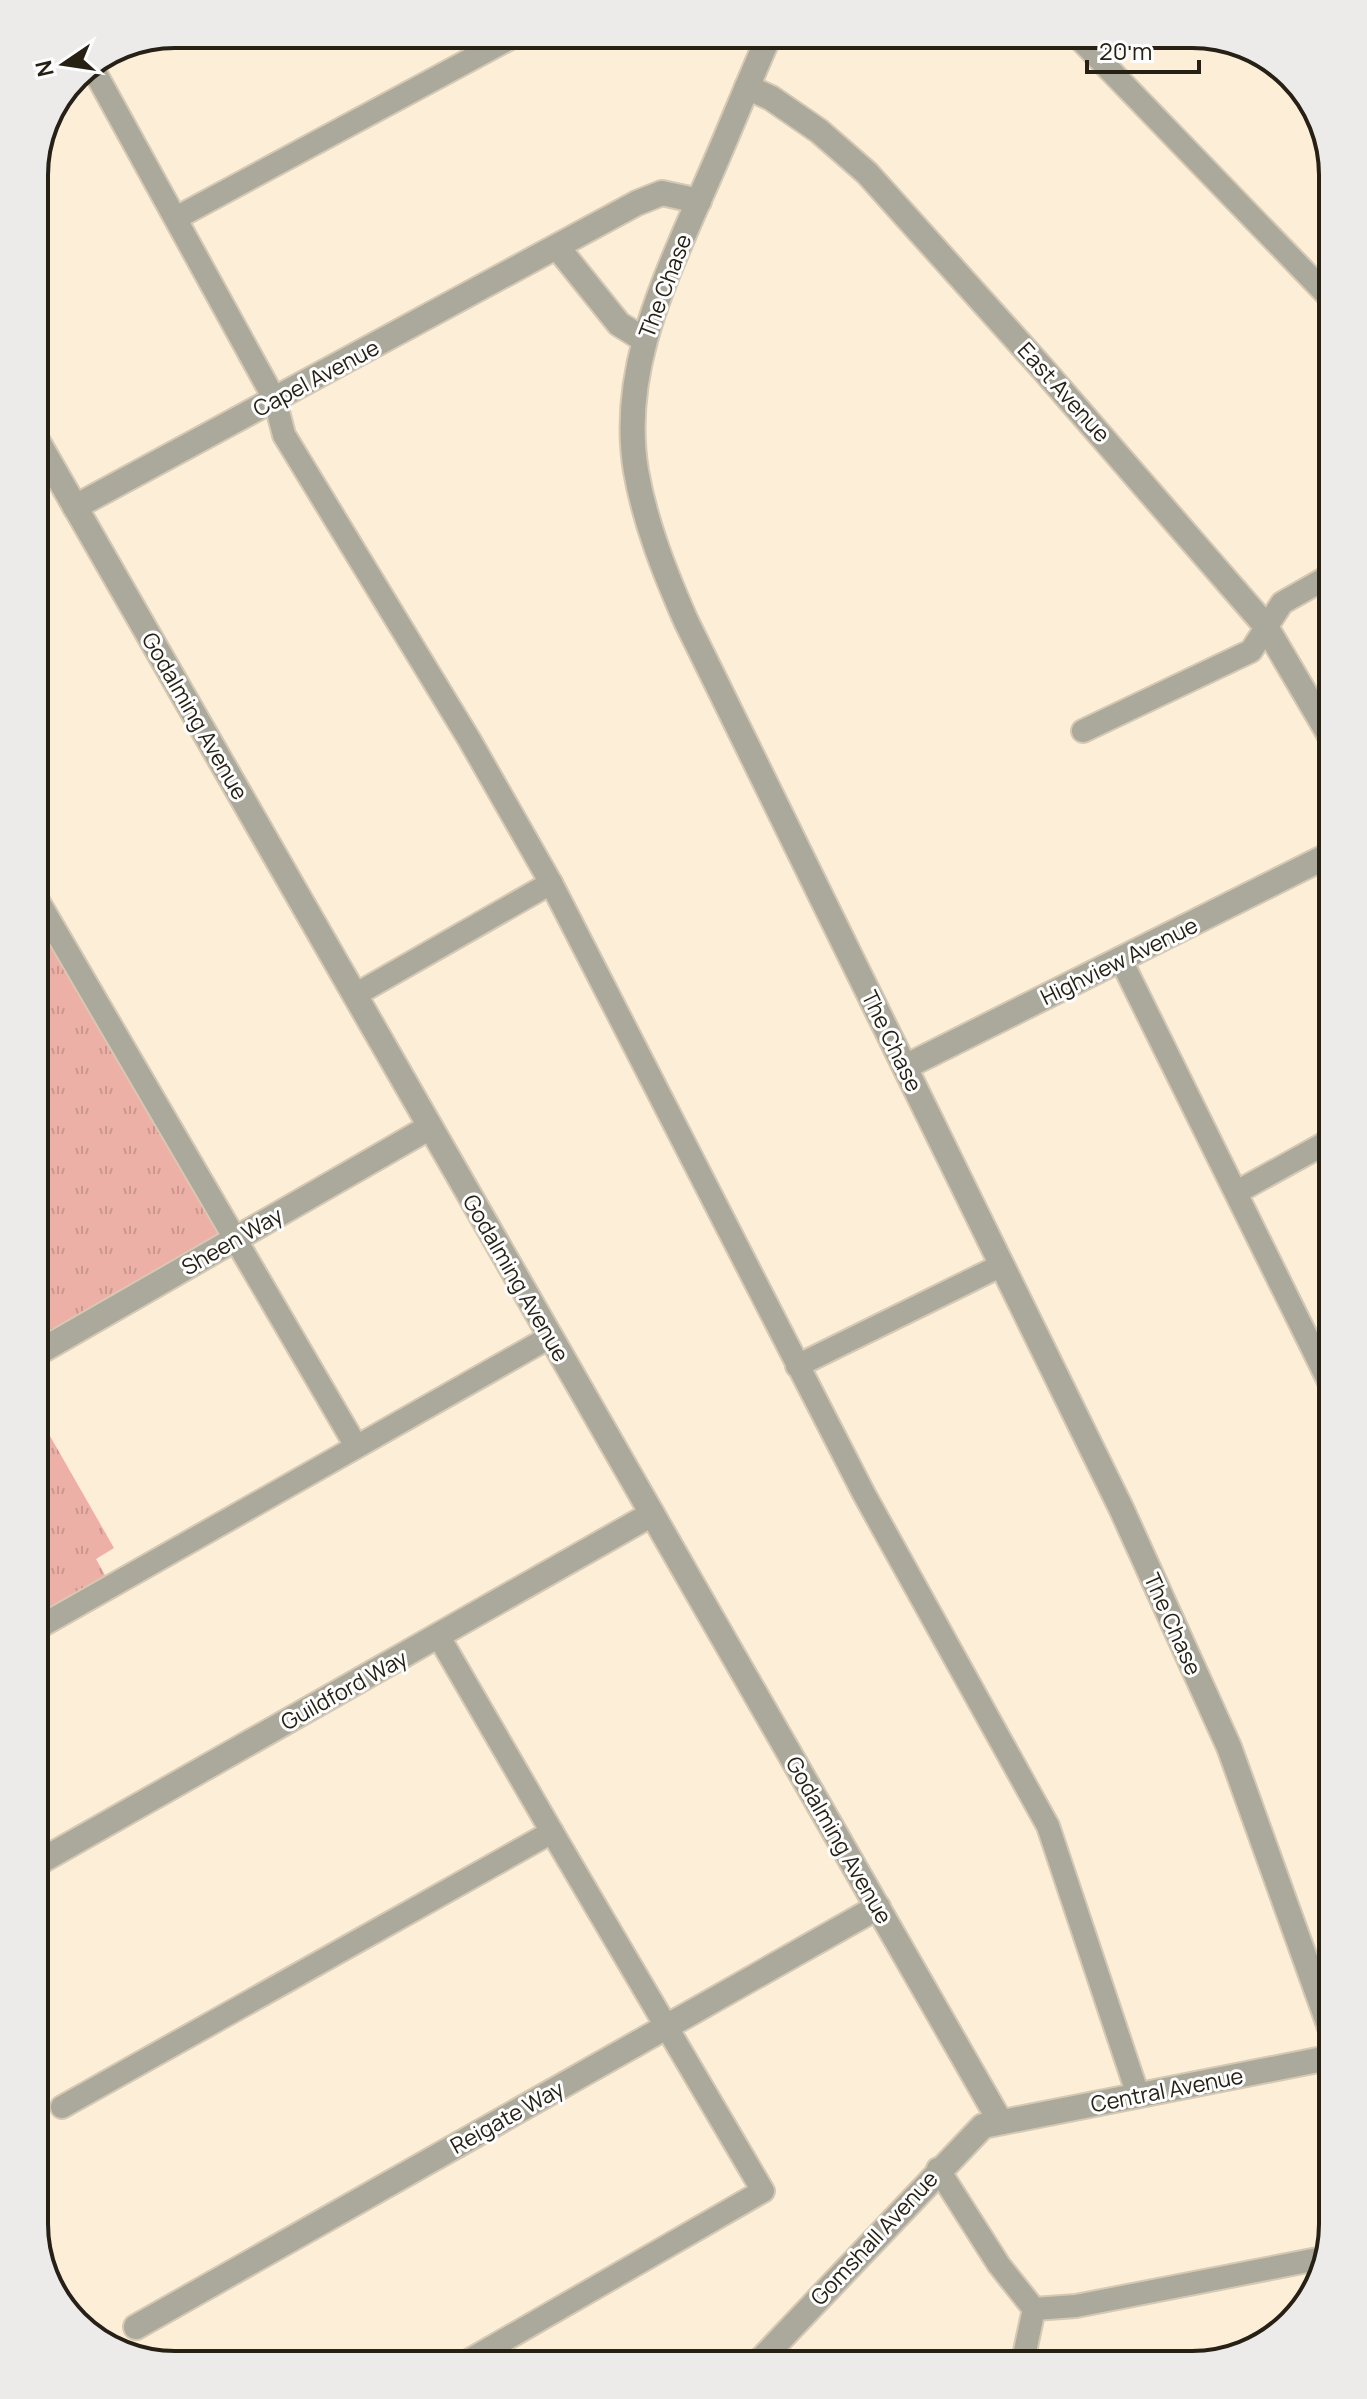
<svg xmlns="http://www.w3.org/2000/svg" width="1367" height="2399" viewBox="0 0 1367 2399" font-family="Manrope,sans-serif">
<style>
.park{fill:url(#park-tufts)}
.lines{fill:none;stroke-linecap:round;stroke-linejoin:round}
.lane-casing{stroke:#d6c9b4;stroke-width:26}
.street-casing{stroke:#d6c9b4;stroke-width:28}
.lane{stroke:#aaa99b;stroke-width:22}
.street{stroke:#aaa99b;stroke-width:24}
.rail-casing{stroke:#9b907f;stroke-width:9}
.rail{stroke:#fdfdfd;stroke-width:6;stroke-dasharray:18;stroke-linecap:butt}
.labels{text-anchor:middle;stroke-width:6;stroke-linejoin:round;paint-order:stroke}
.street-label{font-size:22px;fill:#262015;stroke:#fdfdfd}
.rim{fill:none;stroke:#262015;stroke-width:4}
</style>
<defs>
<pattern id="park-tufts" width="24" height="20" patternUnits="userSpaceOnUse" patternTransform="scale(2)"><rect width="24" height="20" fill="#ecb0a7"/><path d="M3 7l-1-3M5 7V3M7 7l1-3M15 17l-1-3M17 17v-4M19 17l1-3" fill="none" stroke="#ca978f"/></pattern>
</defs>
<rect width="100%" height="100%" fill="#fdeed7"/>
<g class="park">
<polygon points="34,898 235,1239 34,1355"/>
<polygon points="34,1408 114,1548 96,1559 106,1577 34,1617"/>
</g>
<g class="lines">
<defs>
<g id="lane">
<polyline points="1075,34 1333,301"/>
<polyline points="91,65 275,400 284,435 469,739 551,883 864,1494 1048,1826 1138,2095"/>
<polyline points="178,217 518,34"/>
<polyline points="1083,731 1251,651 1282,603 1333,574"/>
<polyline points="34,894 356,1446"/>
<polyline points="1121,960 1333,1390"/>
<polyline points="355,995 551,883"/>
<polyline points="1237,1192 1333,1139"/>
<polyline points="797,1366 1002,1265"/>
<polyline points="34,1630 550,1337"/>
<polyline points="439,1637 552,1832"/>
<polyline points="62,2107 552,1832 763,2191 461,2365"/>
<polyline points="938,2169 999,2265 1034,2309 1076,2306 1323,2258"/>
<polyline points="1022,2365 1034,2309"/>
</g>
<g id="street">
<path d="M770,34C745,90 723,147 698,202C661,288 620,375 636,471C645,523 665,573 686,621L1121,1508L1229,1747L1333,2036"/>
<polyline points="747,87 771,98 819,131 867,173 1042,368 1265,625 1333,741"/>
<polyline points="558,248 619,324 643,339"/>
<polyline points="34,435 1000,2121"/>
<polyline points="75,507 637,203 662,193 699,201"/>
<polyline points="905,1067 1333,853"/>
<polyline points="34,1355 430,1127"/>
<polyline points="34,1865 652,1514"/>
<polyline points="136,2327 878,1907"/>
<polyline points="756,2365 983,2126 1333,2057"/>
</g>
</defs>
<use href="#lane" class="lane-casing"/>
<use href="#street" class="street-casing"/>
<use href="#lane" class="lane"/>
<use href="#street" class="street"/>
<defs>
<polyline id="rail" points="40,2251 84,2327"/>
</defs>
<use href="#rail" class="rail-casing"/>
<use href="#rail" class="rail"/>
</g>
<g class="labels">
<g class="street-label">
<text transform="translate(665 286) rotate(-69)" y="8">The Chase</text>
<text transform="translate(316 378) rotate(-28)" y="8">Capel Avenue</text>
<text transform="translate(1064 392) rotate(48)" y="8">East Avenue</text>
<text transform="translate(195 716) rotate(60)" y="8">Godalming Avenue</text>
<text transform="translate(1119 961) rotate(-26)" y="8">Highview Avenue</text>
<text transform="translate(892 1041) rotate(64)" y="8">The Chase</text>
<text transform="translate(232 1241) rotate(-30)" y="8">Sheen Way</text>
<text transform="translate(516 1278) rotate(60)" y="8">Godalming Avenue</text>
<text transform="translate(1173 1624) rotate(66)" y="8">The Chase</text>
<text transform="translate(344 1690) rotate(-29)" y="8">Guildford Way</text>
<text transform="translate(839 1840) rotate(60)" y="8">Godalming Avenue</text>
<text transform="translate(1167 2090) rotate(-11)" y="8">Central Avenue</text>
<text transform="translate(507 2117) rotate(-29)" y="8">Reigate Way</text>
<text transform="translate(874 2238) rotate(-47)" y="8">Gomshall Avenue</text>
</g>
</g>
<path d="M0 0H1367V2399H0ZM175 48H1192A127 127 0 0 1 1319 175V2224A127 127 0 0 1 1192 2351H175A127 127 0 0 1 48 2224V175A127 127 0 0 1 175 48Z" fill="#ecebea" fill-rule="evenodd"/>
<path class="rim" d="M175 48H1192A127 127 0 0 1 1319 175V2224A127 127 0 0 1 1192 2351H175A127 127 0 0 1 48 2224V175A127 127 0 0 1 175 48Z"/>
<g transform="translate(64 64) rotate(257)" stroke="#fdfdfd" stroke-width="6" paint-order="stroke">
<path d="M0-6L14 30L0 20L-14 30Z" fill="#262015"/>
<text y="-12" font-size="22" font-weight="bold" text-anchor="middle" fill="#262015">N</text>
</g>
<path d="M1087 60v12h112v-12" fill="none" stroke="#262015" stroke-width="4"/>
<text x="1099" y="60" font-size="24" fill="#262015" stroke="#fdfdfd" stroke-width="6" paint-order="stroke">20 m</text>
</svg>
